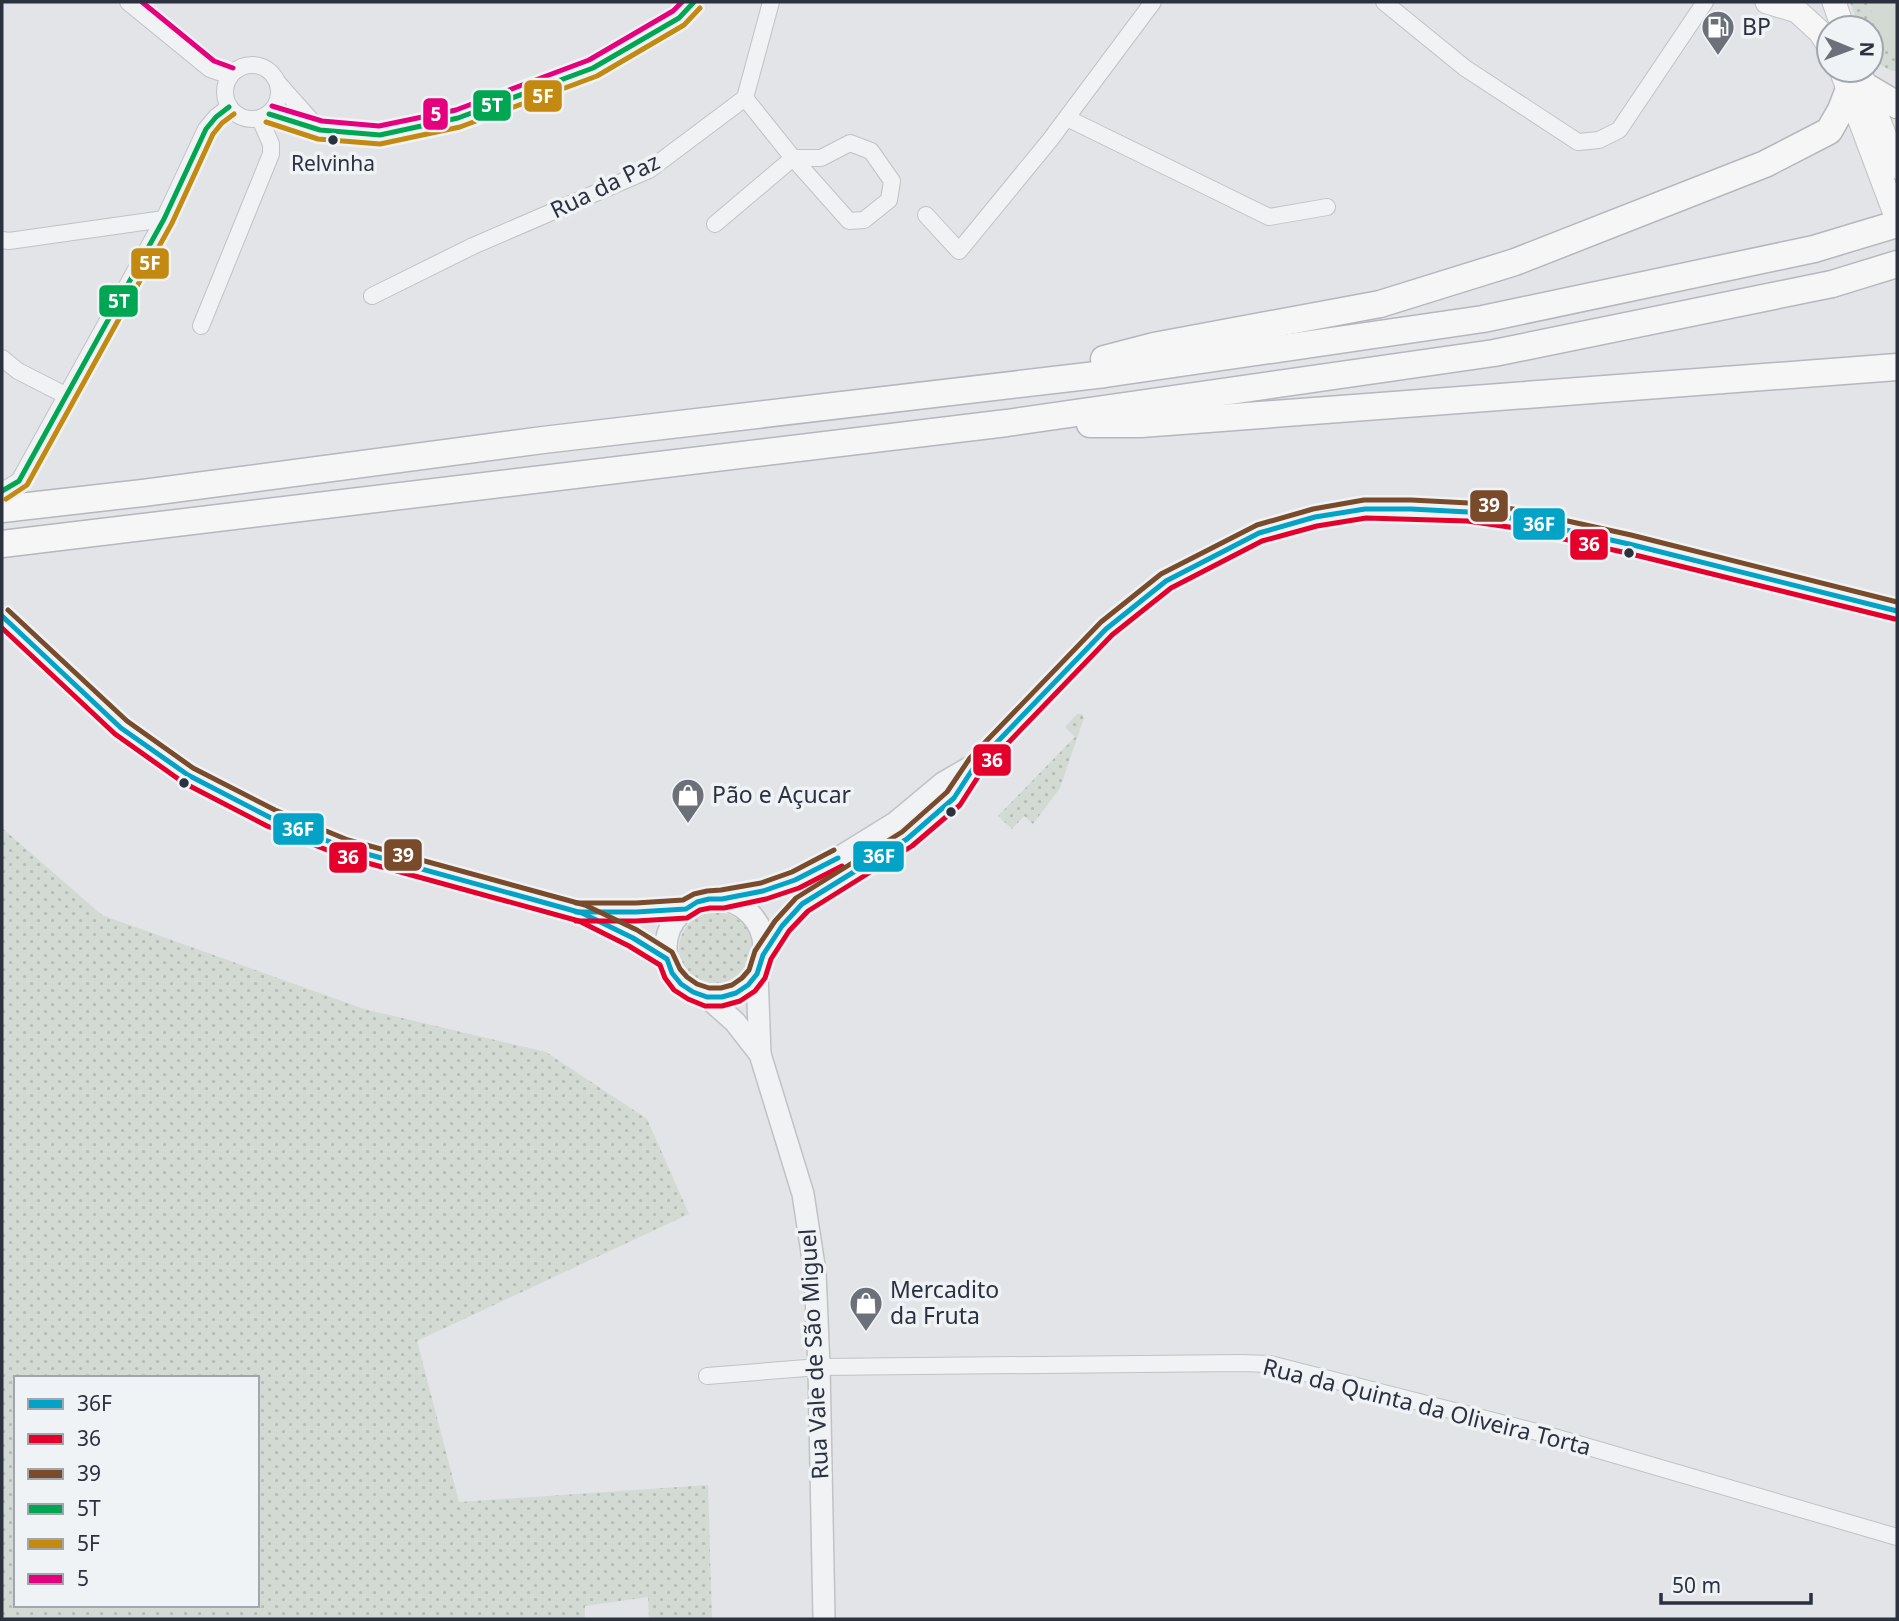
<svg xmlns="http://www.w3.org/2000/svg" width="1899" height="1621" viewBox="0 0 1899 1621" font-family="'Noto Sans',sans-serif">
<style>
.grass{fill:url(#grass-dots);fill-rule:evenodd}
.pitch{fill:#d3dad3}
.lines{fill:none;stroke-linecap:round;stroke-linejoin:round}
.minor-casing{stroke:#c1c2c5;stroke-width:18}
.tertiary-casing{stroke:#c1c2c5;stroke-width:24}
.secondary-casing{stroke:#c1c2c5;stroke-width:25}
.trunk-casing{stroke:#b5b7bc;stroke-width:29}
.minor{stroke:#f1f2f4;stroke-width:16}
.tertiary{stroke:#f1f2f4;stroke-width:21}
.secondary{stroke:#f6f6f6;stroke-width:23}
.trunk{stroke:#f6f6f6;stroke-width:26}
.bus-1-casing{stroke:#f0f3f6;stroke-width:10}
.bus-2-casing{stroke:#f0f3f6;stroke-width:10}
.bus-3-casing{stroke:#f0f3f6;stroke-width:10}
.bus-4-casing{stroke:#f0f3f6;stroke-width:10}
.bus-5-casing{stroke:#f0f3f6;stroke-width:10}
.bus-6-casing{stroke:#f0f3f6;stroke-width:10}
.bus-1{stroke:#02a3c7;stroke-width:5}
.bus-2{stroke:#e4002b;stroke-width:5}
.bus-3{stroke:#7a4b2a;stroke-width:5}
.bus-4{stroke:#00a651;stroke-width:5}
.bus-5{stroke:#c48910;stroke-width:5}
.bus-6{stroke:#e5007d;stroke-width:5}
.bus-dot{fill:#2b313e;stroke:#f0f3f6;stroke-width:2.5}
.labels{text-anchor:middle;stroke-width:7;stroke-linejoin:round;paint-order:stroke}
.bus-label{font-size:21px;fill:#2b313e;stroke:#f0f3f6}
.poi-label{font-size:23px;fill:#2b313e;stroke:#f0f3f6;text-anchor:start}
.street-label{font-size:23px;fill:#2b313e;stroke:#f0f3f6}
.line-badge{stroke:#f0f3f6;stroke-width:2.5}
.badge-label{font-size:19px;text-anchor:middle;font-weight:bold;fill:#fff}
</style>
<defs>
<pattern id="grass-dots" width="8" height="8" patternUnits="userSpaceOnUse" patternTransform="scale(1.75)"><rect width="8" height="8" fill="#d3dad3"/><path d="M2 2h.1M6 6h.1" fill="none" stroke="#b5bcb6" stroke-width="1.8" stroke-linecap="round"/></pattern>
</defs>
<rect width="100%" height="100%" fill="#e2e4e7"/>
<g class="grass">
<path d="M1850,2H1897V71C1890,71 1887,69 1881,65C1868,57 1871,43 1871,28H1860Z"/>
<polygon points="1077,714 1082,714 1084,718 1060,788 1033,824 1024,816 1012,829 998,816 1075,737 1065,727"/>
<path d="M2,828L102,915L364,1009L546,1052L647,1119L689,1214L417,1341L459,1502L708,1485L712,1619H649L648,1597L585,1606V1619H2ZM16,1378H257V1605H16Z"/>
<circle cx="716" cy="949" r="37"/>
</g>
<path class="pitch" d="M1869,2H1897V50L1894,51C1880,38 1873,20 1869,2Z"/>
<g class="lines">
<defs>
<g id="minor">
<polyline points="128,2 210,69 230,76"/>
<polyline points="1384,2 1465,68 1578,142 1599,140 1619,130 1705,2"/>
<circle cx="252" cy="92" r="27"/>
<polyline points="278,83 318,128"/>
<polyline points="269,114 320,130 353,134 380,135 458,118 593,68 679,18 694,2"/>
<polyline points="1067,118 1269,217 1327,207"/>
<polyline points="926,215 959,251 1050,140 1153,2"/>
<polyline points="715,224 793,158 821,158 850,143 871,151 892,181 889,200 864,220 849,221 793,158 745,98"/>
<polyline points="2,240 9,241 164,219"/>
<polyline points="372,296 473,246 649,170 745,98 771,2"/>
<polyline points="201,326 271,154 271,144 260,119"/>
<polyline points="2,358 18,371 67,396"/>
<polyline points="2,491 19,481 164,219 206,129 216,117 229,107"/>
<polyline points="2,616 50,663"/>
<polyline points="707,1376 819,1367 1241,1363 1270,1364 1537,1432 1897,1537"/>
</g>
<g id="tertiary">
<polyline points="50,663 121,728 188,775 271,818 345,848 582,913 636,912 686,909"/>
<polyline points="722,899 763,891 795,880 827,865 895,823 943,783 974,765"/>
<circle cx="715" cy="948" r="49"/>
<polyline points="587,915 633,938 667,959"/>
<polyline points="763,955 782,926 802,904 907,839 954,798 976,764 1106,629 1166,581 1259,533 1315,517 1365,509 1411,509 1468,512 1511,518 1629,544 1897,611"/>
<polyline points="757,974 760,1054 803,1194 815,1272 819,1367 824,1619"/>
<polyline points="707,997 735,1022 760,1054"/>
</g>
<g id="secondary">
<polyline points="1767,2 1797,11 1820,32 1829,46"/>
<polyline points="1834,2 1843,28"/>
<polyline points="1841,70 1897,219"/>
<polyline points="1859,70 1897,167"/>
</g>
<g id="trunk">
<polyline points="1865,86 1897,105"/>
<polyline points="1104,359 1154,346 1380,304 1515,262 1765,164 1829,131 1841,110 1849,89"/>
<polyline points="1090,424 1141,424 1897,367"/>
<polyline points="2,509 143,493 543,440 1105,374 1483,319 1814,249 1897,224"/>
<polyline points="2,544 1007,423 1494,353 1832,284 1897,264"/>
</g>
</defs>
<use href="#minor" class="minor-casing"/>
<use href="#tertiary" class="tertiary-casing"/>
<use href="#secondary" class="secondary-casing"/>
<use href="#trunk" class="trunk-casing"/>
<use href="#minor" class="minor"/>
<use href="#tertiary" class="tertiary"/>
<use href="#secondary" class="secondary"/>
<use href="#trunk" class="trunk"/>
<defs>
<g id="bus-1">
<polyline points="2,616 121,728 188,775 271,818 345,848 582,913 633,938 667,959 672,973 681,984 693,992 707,997 722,997 736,993 748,985 757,974 763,955 782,926 802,904 907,839 954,798 976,764 1106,629 1166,581 1259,533 1315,517 1365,509 1411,509 1468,512 1511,518 1629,544 1897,611"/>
<polyline points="576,912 636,912 686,909 697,902 709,899 722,899 763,891 795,880 838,858"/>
</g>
<g id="bus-2">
<polyline points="2,628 115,734 184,783 267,826 342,856 579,921 629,946 660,965 665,978 674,990 688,999 705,1006 722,1006 740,1001 755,991 765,978 771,959 789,931 808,911 912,846 960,805 983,769 1112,635 1171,588 1262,541 1317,526 1366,518 1467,521 1509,527 1627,553 1895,619"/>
<polyline points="576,921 636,921 687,918 700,910 710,908 724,908 766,899 799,888 842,866"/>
</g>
<g id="bus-3">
<polyline points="8,610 127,721 193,768 275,810 348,840 585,905 637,930 672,952 680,969 687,977 697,984 709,988 721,988 732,985 742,978 749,970 755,951 775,921 796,898 902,832 947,792 970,758 1101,622 1161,574 1257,525 1313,509 1364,500 1411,500 1469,503 1513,509 1631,535 1897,602"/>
<polyline points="576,903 636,903 683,900 694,894 707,891 721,890 761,883 792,872 834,850"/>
</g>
<g id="bus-4">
<polyline points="269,114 320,130 380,135 458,118 593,68 679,18 694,2"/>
<polyline points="2,491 19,481 164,219 206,129 216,117 229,107"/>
</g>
<g id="bus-5">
<polyline points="266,122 318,139 380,144 460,127 597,76 684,25 700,8"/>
<polyline points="6,499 27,485 172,223 213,134 222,123 234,114"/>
</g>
<g id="bus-6">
<polyline points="142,2 214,61 233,68"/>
<polyline points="272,106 322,121 379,126 456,110 589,60 673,11 682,2"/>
</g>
</defs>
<use href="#bus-1" class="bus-1-casing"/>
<use href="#bus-2" class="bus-2-casing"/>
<use href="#bus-3" class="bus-3-casing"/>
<use href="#bus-4" class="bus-4-casing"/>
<use href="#bus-5" class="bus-5-casing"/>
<use href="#bus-6" class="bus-6-casing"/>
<use href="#bus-1" class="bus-1"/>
<use href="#bus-2" class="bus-2"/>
<use href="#bus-3" class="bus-3"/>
<use href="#bus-4" class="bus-4"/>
<use href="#bus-5" class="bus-5"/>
<use href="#bus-6" class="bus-6"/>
</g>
<defs>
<symbol id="fuel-pin" viewBox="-11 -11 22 30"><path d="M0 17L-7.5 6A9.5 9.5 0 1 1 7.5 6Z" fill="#6b7079" stroke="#f0f3f6"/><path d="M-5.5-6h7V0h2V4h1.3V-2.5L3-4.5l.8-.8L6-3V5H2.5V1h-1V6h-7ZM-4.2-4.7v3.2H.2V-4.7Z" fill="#fff"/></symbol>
<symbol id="shop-pin" viewBox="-11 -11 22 30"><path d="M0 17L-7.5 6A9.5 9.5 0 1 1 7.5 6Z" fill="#6b7079" stroke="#f0f3f6"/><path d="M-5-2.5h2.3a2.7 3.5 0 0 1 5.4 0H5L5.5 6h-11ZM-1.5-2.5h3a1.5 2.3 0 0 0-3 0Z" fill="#fff"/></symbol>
</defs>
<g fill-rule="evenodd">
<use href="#fuel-pin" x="1699" y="8" width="38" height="52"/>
<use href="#shop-pin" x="669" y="776" width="38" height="52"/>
<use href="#shop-pin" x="847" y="1284" width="38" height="52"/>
</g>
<g class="bus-dot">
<circle cx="333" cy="140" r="6"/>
<circle cx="1629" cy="553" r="6"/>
<circle cx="184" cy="783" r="6"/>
<circle cx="951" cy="812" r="6"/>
</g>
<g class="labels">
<g class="bus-label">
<text x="333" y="171">Relvinha</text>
</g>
<g class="poi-label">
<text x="1742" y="35">BP</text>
<text x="712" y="803">Pão e Açucar</text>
<text x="890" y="1298">Mercadito<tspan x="890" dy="26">da Fruta</tspan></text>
</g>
<g class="street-label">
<text transform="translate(605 186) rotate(-26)" y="8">Rua da Paz</text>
<text transform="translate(814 1354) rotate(-93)" y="8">Rua Vale de São Miguel</text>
<text transform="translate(1427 1407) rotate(14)" y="8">Rua da Quinta da Oliveira Torta</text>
</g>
</g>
<g class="line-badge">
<rect x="523" y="79" width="40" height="34" rx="7" fill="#c48910"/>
<rect x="472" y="89" width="40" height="33" rx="7" fill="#00a651"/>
<rect x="422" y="97" width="27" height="34" rx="7" fill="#e5007d"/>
<rect x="130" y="247" width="40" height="33" rx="7" fill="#c48910"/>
<rect x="98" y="284" width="41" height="34" rx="7" fill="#00a651"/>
<rect x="1469" y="489" width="40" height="34" rx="7" fill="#7a4b2a"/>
<rect x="1512" y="507" width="54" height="34" rx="7" fill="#02a3c7"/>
<rect x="1569" y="528" width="40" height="33" rx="7" fill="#e4002b"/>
<rect x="972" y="743" width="40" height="34" rx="7" fill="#e4002b"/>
<rect x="272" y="812" width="53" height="34" rx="7" fill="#02a3c7"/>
<rect x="383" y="838" width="40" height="34" rx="7" fill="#7a4b2a"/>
<rect x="852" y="840" width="53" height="33" rx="7" fill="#02a3c7"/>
<rect x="328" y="841" width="40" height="33" rx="7" fill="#e4002b"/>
</g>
<g class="badge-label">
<text x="543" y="103">5F</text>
<text x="492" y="112">5T</text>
<text x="436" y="121">5</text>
<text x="150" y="270">5F</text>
<text x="119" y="308">5T</text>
<text x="1489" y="512">39</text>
<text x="1539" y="531">36F</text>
<text x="1589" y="551">36</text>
<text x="992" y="767">36</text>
<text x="298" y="836">36F</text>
<text x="403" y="862">39</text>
<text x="879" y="863">36F</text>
<text x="348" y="864">36</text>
</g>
<rect width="1899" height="1621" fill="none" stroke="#2b313e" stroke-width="7"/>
<rect x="14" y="1376" width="245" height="231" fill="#f0f3f6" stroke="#a1a5ac" stroke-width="2"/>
<rect x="28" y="1399" width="35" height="10" fill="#02a3c7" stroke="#a1a5ac" stroke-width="2"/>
<text x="77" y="1411" font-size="21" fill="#2b313e">36F</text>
<rect x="28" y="1434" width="35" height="10" fill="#e4002b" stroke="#a1a5ac" stroke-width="2"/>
<text x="77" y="1446" font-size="21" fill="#2b313e">36</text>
<rect x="28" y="1469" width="35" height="10" fill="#7a4b2a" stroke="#a1a5ac" stroke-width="2"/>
<text x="77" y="1481" font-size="21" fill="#2b313e">39</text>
<rect x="28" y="1504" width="35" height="10" fill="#00a651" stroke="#a1a5ac" stroke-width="2"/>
<text x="77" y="1516" font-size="21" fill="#2b313e">5T</text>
<rect x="28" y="1539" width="35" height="10" fill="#c48910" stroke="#a1a5ac" stroke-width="2"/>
<text x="77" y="1551" font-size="21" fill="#2b313e">5F</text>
<rect x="28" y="1574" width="35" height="10" fill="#e5007d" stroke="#a1a5ac" stroke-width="2"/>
<text x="77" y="1586" font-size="21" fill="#2b313e">5</text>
<g transform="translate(1850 49) rotate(91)"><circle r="33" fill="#f0f3f6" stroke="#a1a5ac" stroke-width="2"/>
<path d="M0-5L12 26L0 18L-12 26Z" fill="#6b7079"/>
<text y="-10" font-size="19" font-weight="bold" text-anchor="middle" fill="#2b313e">N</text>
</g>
<path d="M1661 1593v10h150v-10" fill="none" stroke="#2b313e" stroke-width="3.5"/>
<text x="1672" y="1593" font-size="21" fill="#2b313e" stroke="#f0f3f6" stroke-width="5" paint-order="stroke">50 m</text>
</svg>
